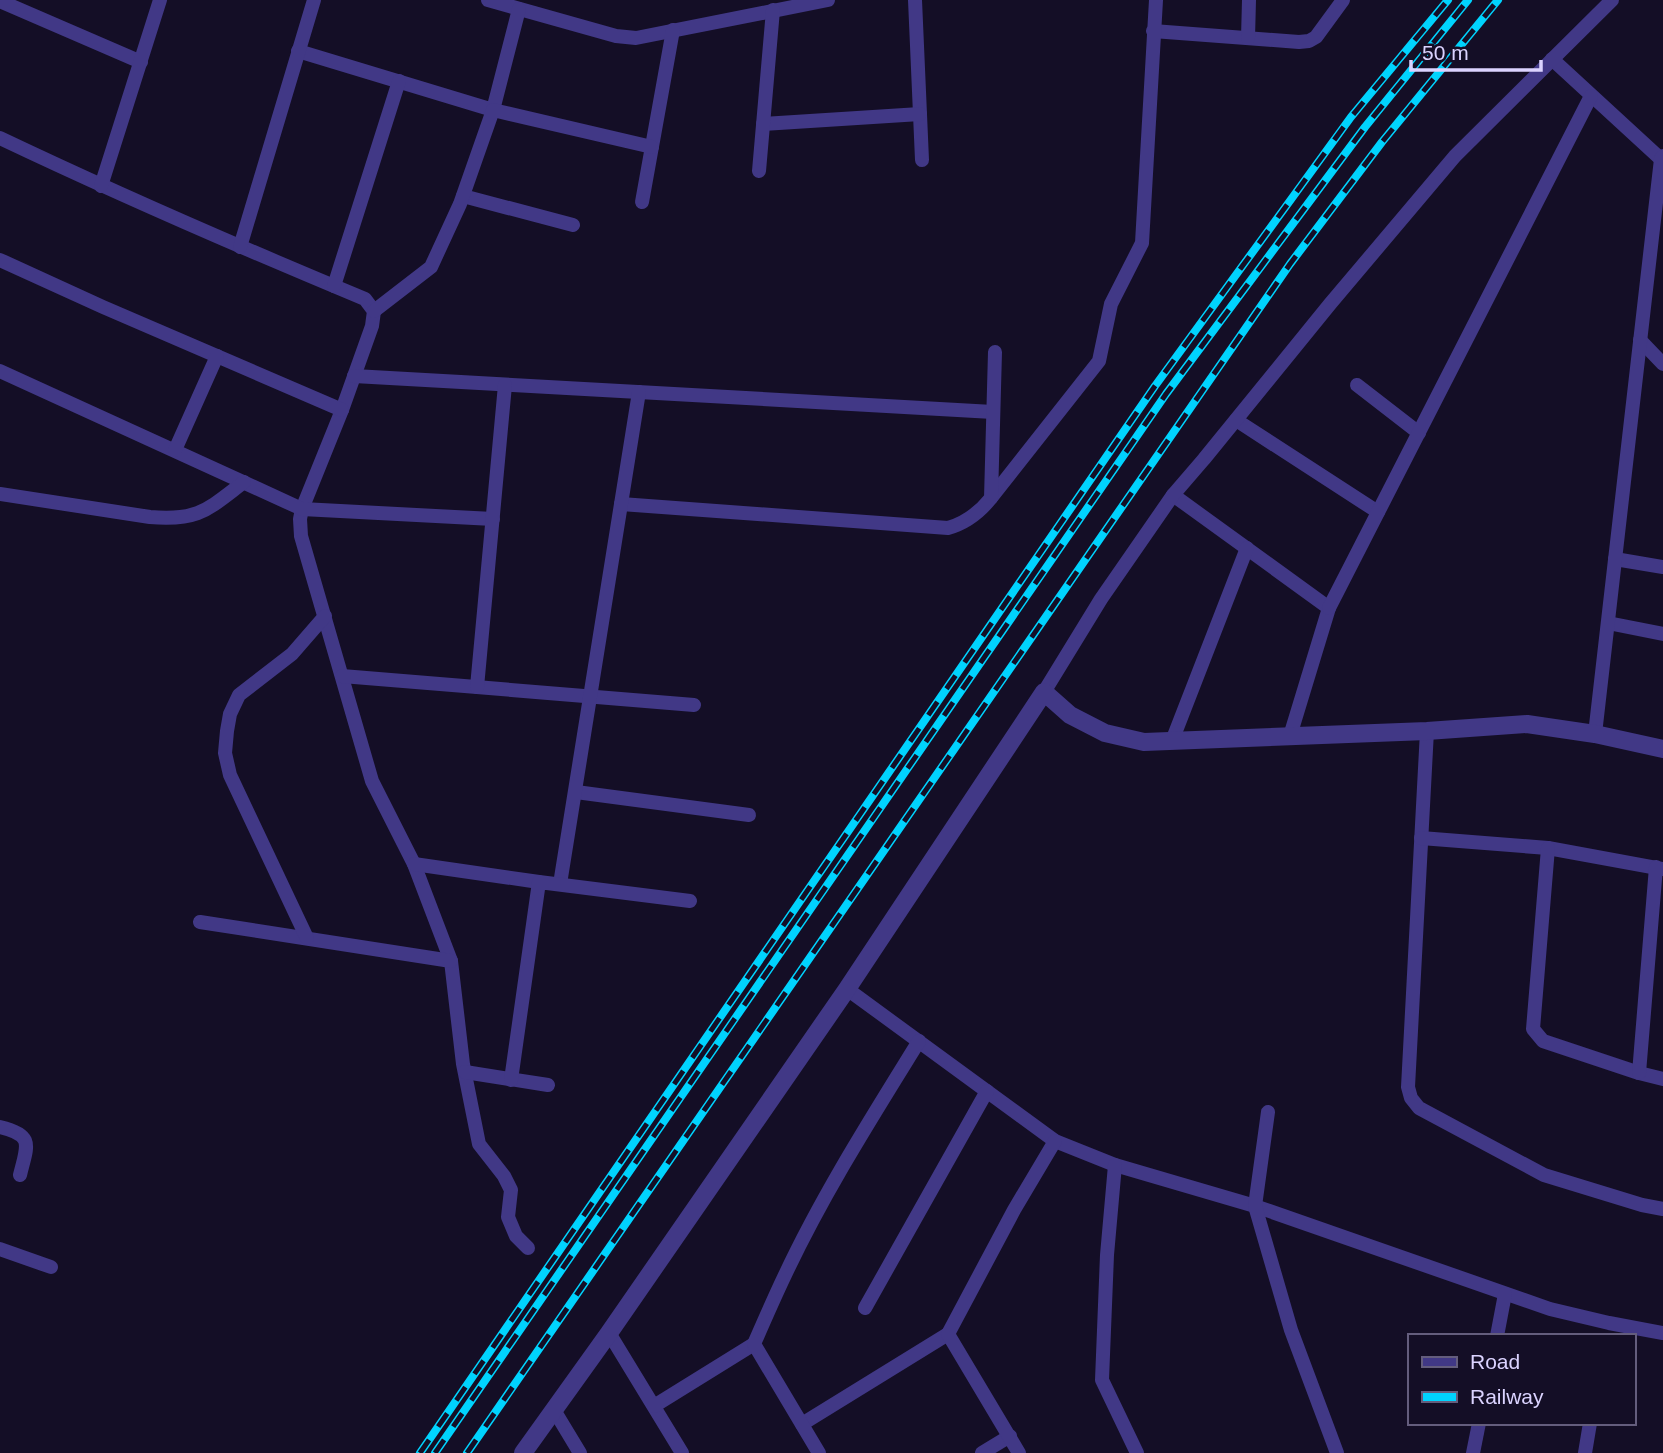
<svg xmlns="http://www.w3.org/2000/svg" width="1663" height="1453" viewBox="0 0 1663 1453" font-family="Arial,sans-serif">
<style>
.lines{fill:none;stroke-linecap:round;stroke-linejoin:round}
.minor{stroke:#413886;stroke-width:14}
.tertiary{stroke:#413886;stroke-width:18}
.rail-casing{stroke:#00d3fe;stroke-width:8}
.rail{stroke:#140e26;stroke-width:5;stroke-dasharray:16;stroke-linecap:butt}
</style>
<rect width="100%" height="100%" fill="#140e26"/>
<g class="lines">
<g class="minor">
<polyline points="488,0 616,36 636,38 828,0"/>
<polyline points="915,0 922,160"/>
<polyline points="0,1 141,62"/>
<polyline points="1153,31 1299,42 1309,41 1316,37 1343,0"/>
<polyline points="1248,38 1249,0"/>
<polyline points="298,51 493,110 519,9"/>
<polyline points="1552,59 1663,161"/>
<polyline points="763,124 920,114"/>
<path d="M0,138C120,195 242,248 365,299L374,311L372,326L342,410L302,509L300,519L301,536L372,781L414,864L451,961L463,1064L479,1144L504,1176L511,1190L508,1217L516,1236L528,1248"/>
<polyline points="759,171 773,10"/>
<polyline points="101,186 160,0"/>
<polyline points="463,196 573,225"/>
<polyline points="642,202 673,30"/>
<polyline points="240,247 314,0"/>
<polyline points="0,260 103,307 342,410"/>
<polyline points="334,286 399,81"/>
<polyline points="374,311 431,267 460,204 493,110 652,147"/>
<polyline points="1640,340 1663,364"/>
<polyline points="0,371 302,509 493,519"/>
<polyline points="354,376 993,412"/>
<polyline points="1357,385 1419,433"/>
<polyline points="1236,420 1378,512"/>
<polyline points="175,450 217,356"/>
<path d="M0,494L150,517C199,521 207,510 244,482"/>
<polyline points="1173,495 1329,608 1290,736"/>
<polyline points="991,498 1099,361 1111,304 1142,243 1156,0"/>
<path d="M621,504L948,528C966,523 979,513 991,498L995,352"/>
<polyline points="1615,559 1663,567"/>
<polyline points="1329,608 1591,96"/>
<polyline points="1608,623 1663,634"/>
<polyline points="342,676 694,705"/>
<polyline points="477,687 505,385"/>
<polyline points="1044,692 1101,599 1173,495 1204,459 1330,304 1455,156 1612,0"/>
<polyline points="1427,731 1408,1087 1411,1098 1419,1108 1544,1175 1642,1205 1663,1209"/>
<polyline points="1595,734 1661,159 1663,156"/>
<polyline points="1172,741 1247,548"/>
<polyline points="576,792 749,815"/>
<polyline points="1421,838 1548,848 1663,869"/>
<polyline points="1548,848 1533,1029 1543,1041 1639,1073 1663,1079"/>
<polyline points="414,864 539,882"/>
<polyline points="560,884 639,392"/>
<polyline points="200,922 451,961"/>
<polyline points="307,938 230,775 225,753 227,731 230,714 239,695 292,654 325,616"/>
<polyline points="847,989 1055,1141 1115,1165 1255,1206 1550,1309 1609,1323 1663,1333"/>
<polyline points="465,1072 548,1085"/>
<polyline points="1639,1073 1656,867"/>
<polyline points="511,1080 539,882 690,901"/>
<polyline points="1268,1112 1255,1206 1291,1330 1337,1453"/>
<path d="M0,1127C35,1135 27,1146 20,1175"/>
<polyline points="1115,1165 1107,1255 1102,1380 1137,1453"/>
<polyline points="0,1249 51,1267"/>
<polyline points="865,1308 987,1091"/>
<polyline points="609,1333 682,1453"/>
<polyline points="1497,1336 1505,1294"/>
<polyline points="654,1406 754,1344"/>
<polyline points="554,1410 580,1453"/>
<polyline points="802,1424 948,1334"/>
<path d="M819,1453L754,1344C764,1321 774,1298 785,1275C823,1194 872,1117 919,1041"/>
<polyline points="982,1453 1010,1436"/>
<polyline points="1019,1453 948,1334 1014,1210 1055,1141"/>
<polyline points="1473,1453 1479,1423"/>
<polyline points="1585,1453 1590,1423"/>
</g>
<polyline class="tertiary" points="523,1453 609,1333 847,989 1044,692 1070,715 1105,733 1144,742 1427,731 1527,724 1595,734 1663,749"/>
<defs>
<g id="rail">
<polyline points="420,1453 1155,386 1351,117 1448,0"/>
<polyline points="435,1453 1166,394 1365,127 1468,0"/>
<polyline points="467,1453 1290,264 1382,142 1498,0"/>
</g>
</defs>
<use href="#rail" class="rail-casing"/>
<use href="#rail" class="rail"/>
</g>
<rect x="1408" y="1334" width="228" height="91" fill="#140e26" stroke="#645d7d" stroke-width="2"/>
<rect x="1422" y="1357" width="35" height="10" fill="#413886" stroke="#645d7d" stroke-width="2"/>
<text x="1470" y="1369" font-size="21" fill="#dbd3ff">Road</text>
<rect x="1422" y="1392" width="35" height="10" fill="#00d3fe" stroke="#645d7d" stroke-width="2"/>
<text x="1470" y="1404" font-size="21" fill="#dbd3ff">Railway</text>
<path d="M1411 60v10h130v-10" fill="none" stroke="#dbd3ff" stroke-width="3.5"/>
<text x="1422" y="60" font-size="21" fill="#dbd3ff" stroke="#140e26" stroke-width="5" paint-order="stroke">50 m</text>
</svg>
